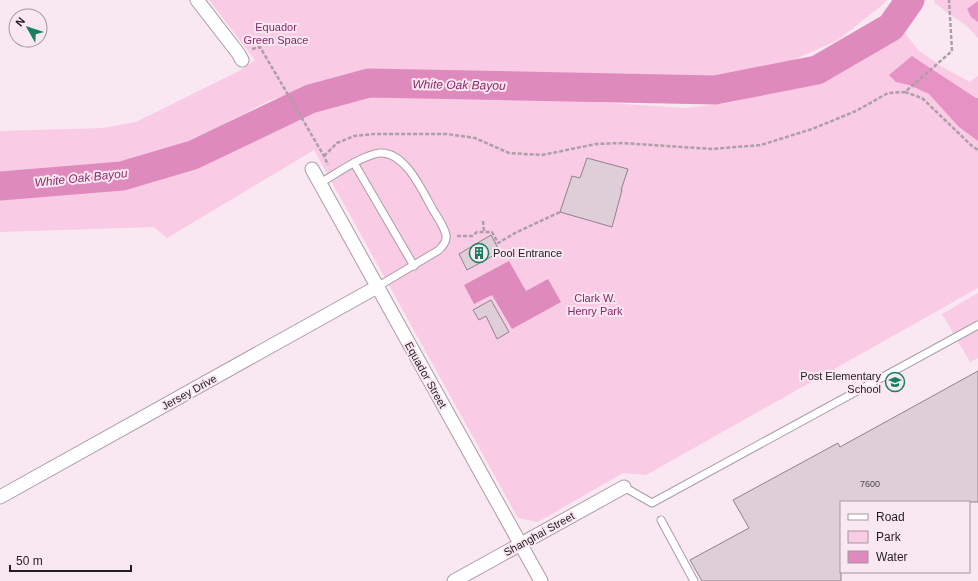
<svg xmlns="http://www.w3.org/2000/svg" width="978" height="581" viewBox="0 0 978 581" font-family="Arial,sans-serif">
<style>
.green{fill:#f9cbe5}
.forest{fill:#e792c4}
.water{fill:#df8abc}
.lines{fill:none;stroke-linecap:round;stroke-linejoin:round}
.river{stroke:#df8abc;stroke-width:29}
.building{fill:#deced7;stroke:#91828a}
.service-casing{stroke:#ab9ca4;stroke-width:9}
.minor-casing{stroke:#ab9ca4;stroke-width:15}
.path{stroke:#ac9fa5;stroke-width:2.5;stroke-dasharray:4 2;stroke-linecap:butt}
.service{stroke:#fff;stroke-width:7}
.minor{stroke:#fff;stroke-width:13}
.labels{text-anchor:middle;stroke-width:4;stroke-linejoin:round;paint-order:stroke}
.number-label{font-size:9px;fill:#52494e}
.park-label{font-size:11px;fill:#8a2869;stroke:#f9e8f1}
.poi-label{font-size:11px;fill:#231d20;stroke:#f9e8f1;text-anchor:start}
.street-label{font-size:11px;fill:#231d20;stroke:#f9e8f1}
.water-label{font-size:12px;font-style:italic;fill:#8d2a6c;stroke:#f9e8f1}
</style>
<rect width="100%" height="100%" fill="#f9e8f1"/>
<g class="green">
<polygon points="209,0 887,0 881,6 838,40 782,65 715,82 656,86 401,72 350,74 268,101 168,154 118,166 0,173 0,131 103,128 136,122 239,71 255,60"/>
<polygon points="935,0 978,0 978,38 966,25 952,16 934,2"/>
<polygon points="898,24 918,50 944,68 970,82 978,76 978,98 976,98 912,56 978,125 978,288 646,475 623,473 538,522 518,518 314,150 167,238 154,227 0,232 0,198 152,179 193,167 294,115 324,103 372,94 442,92 685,108 728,103 786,89 826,74 853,57"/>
<polygon points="978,293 978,358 970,362 942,314"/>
</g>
<g class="forest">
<polygon points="978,1 978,22 971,17 967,9"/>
<polygon points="912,56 976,98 978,98 978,141 959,127 929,94 909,85 896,82 889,75"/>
</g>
<polygon class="water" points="509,261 526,291 548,279 561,302 512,329 492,295 474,304 464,285"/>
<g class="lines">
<polyline class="river" points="0,186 122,176 193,155 310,99 369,83 715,90 817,70 891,27 910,0"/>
</g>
<g class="building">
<polygon points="587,158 628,169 621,190 622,190 612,227 560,212 572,176 580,178"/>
<polygon points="491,235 500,252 467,270 459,254"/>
<polygon points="491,300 509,332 497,339 486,316 479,320 473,310"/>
<polygon points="978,371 978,502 841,502 841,581 702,581 690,560 749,528 733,500 838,443 840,447"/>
</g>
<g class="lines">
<defs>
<g id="service">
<polyline points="354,163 414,266"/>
<path d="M320,183C336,174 362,155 380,153C405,151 423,192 433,210C438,218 444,226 446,235C447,242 443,245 439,250L377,287"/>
<polyline points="624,487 652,503 978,325"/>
<polyline points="661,520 694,581"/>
</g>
<g id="minor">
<polyline points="197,0 238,53 242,60"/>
<polyline points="312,169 541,581"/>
<polyline points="0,497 377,287"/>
<polyline points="454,581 624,487"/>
</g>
</defs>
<use href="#service" class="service-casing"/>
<use href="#minor" class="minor-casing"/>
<g class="path">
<polyline points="252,49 260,47 324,156 328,165"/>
<polyline points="905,92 922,98 972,146 978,150"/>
<polyline points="324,156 337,143 354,136 374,134 447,134 475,138 509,153 542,155 596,144 622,143 712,149 761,145 812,129 856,111 888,93 905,92 952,51 949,0"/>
<polyline points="483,221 484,232"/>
<polyline points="457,236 472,236 477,232 492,232 498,243 517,232 560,212"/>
</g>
<use href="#service" class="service"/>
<use href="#minor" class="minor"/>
</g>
<defs>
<symbol id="building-ring" viewBox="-11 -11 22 22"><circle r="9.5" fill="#f9e8f1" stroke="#16815d" stroke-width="1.5"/><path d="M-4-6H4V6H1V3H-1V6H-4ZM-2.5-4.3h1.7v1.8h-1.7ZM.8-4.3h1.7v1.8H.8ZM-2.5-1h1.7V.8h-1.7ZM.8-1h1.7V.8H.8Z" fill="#16815d"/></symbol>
<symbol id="school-ring" viewBox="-11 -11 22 22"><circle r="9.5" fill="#f9e8f1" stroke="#16815d" stroke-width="1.5"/><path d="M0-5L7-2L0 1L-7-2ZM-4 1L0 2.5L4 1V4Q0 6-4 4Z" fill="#16815d"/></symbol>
</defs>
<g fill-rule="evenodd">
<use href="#building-ring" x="468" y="242" width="22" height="22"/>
<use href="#school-ring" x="884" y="371" width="22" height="22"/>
</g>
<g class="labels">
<g class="number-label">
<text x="870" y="487">7600</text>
</g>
<g class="park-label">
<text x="276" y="31">Equador<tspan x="276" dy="13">Green Space</tspan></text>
<text x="595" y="302">Clark W.<tspan x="595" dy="13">Henry Park</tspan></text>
</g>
<g class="poi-label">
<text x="493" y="257">Pool Entrance</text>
<text x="881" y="380" text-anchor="end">Post Elementary<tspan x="881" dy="13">School</tspan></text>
</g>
<g class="street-label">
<text transform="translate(426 375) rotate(61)" y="4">Equador Street</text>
<text transform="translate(189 392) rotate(-29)" y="4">Jersey Drive</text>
<text transform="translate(539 534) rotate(-29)" y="4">Shanghai Street</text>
</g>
<g class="water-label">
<text transform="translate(459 85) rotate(1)" y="4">White Oak Bayou</text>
<text transform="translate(81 178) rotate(-6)" y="4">White Oak Bayou</text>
</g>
</g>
<rect x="840" y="501" width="130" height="72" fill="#f9e8f1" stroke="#a3979d"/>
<rect x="848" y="514" width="20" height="6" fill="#ffffff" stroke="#a3979d"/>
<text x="876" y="521" font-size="12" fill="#231d20">Road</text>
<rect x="848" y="531" width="20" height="12" fill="#f9cbe5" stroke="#a3979d"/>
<text x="876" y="541" font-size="12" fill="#231d20">Park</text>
<rect x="848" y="551" width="20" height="12" fill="#df8abc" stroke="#a3979d"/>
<text x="876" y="561" font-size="12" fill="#231d20">Water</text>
<g transform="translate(28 28) rotate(309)"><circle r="19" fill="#f9e8f1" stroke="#a3979d"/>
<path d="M0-3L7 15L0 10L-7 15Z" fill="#16815d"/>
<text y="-6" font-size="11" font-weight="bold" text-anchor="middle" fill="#231d20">N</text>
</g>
<path d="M10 565v6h121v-6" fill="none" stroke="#231d20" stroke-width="2"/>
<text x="16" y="565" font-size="12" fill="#231d20" stroke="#f9e8f1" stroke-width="3" paint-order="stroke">50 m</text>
</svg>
